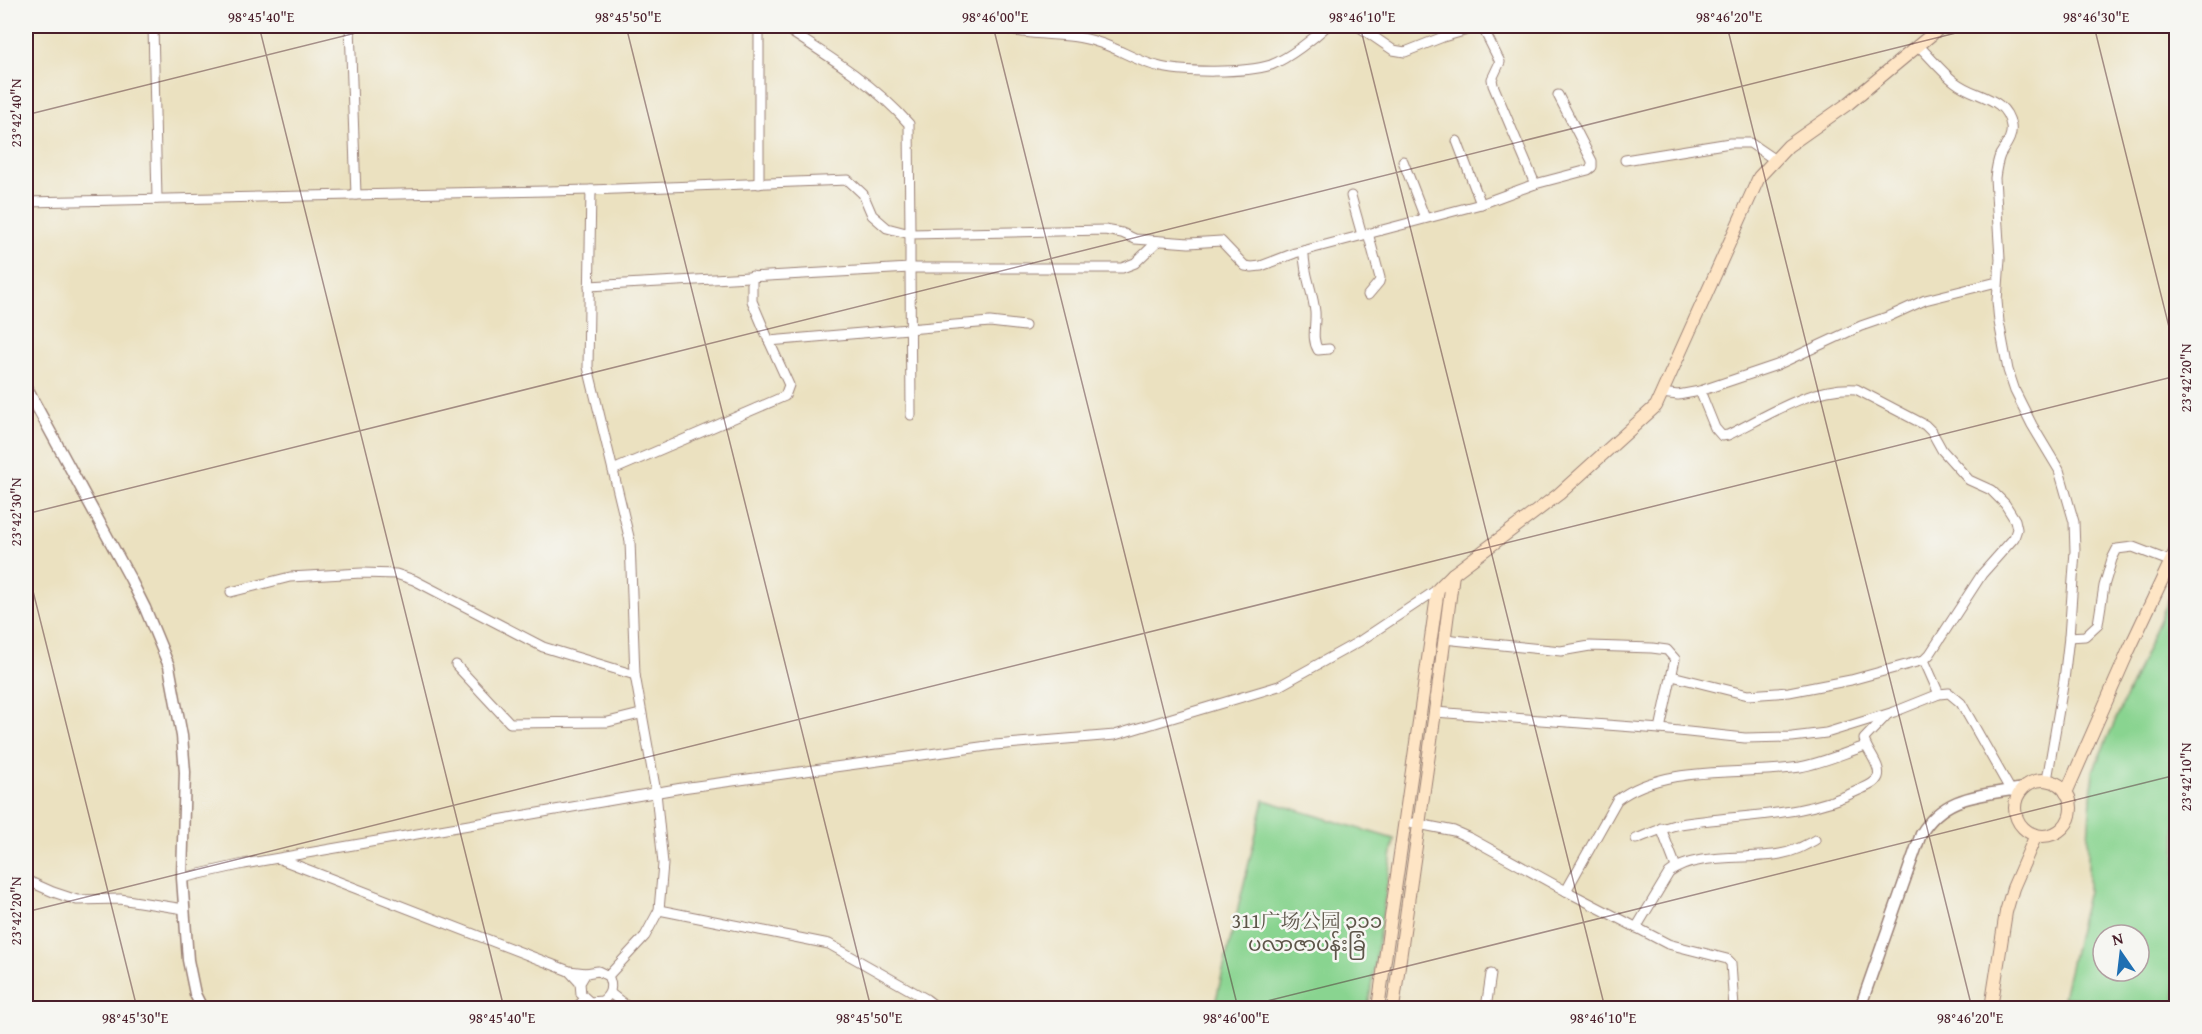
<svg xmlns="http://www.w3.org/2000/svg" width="2202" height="1034" viewBox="0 0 2202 1034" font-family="'Gentium Book Plus','Noto Serif SC','Noto Sans Myanmar',serif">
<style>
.green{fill:#89d490;stroke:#6a7a5e;stroke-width:1.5;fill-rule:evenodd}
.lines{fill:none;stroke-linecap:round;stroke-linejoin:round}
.minor-casing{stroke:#9a8076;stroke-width:11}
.tertiary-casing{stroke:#9a8076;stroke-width:13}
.secondary-casing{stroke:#9a8076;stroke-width:14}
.minor{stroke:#fff;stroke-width:9}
.tertiary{stroke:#fff;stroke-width:10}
.secondary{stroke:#fee5c5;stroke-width:12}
.ticks{fill:none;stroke:#4a1f2b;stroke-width:1.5;stroke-opacity:0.45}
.labels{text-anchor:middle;stroke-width:5;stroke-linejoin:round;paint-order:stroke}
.park-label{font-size:20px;fill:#5d5549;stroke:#f6f6f2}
.neatline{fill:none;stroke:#4a1f2b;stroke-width:2}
.ticks-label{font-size:15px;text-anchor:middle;fill:#4a1f2b}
</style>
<rect width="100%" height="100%" fill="#f6f6f2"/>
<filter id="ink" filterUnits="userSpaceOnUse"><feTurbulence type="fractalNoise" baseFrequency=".0167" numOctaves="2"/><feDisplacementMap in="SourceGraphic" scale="12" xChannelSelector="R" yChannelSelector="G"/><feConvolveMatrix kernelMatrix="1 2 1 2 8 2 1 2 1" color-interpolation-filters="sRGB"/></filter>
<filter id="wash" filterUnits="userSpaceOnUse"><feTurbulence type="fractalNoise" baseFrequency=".008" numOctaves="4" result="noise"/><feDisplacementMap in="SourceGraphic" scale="24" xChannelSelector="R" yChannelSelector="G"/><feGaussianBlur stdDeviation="1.35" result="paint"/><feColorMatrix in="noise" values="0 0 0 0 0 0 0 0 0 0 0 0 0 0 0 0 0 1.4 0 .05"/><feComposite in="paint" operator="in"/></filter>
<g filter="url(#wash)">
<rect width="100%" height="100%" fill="#ebe1c0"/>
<g class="green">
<path d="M2176,583V1008L2063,997L2088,891V838L2093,771ZM2103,935H2139V971H2103Z"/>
<polygon points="1264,800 1394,839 1368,1008 1214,1008"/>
</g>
</g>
<g filter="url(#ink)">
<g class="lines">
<defs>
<g id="minor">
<polyline points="153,26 157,199"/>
<polyline points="350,26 356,195"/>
<path d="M998,26C1029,38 1066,31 1097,42C1118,48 1136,61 1157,66C1182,73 1246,73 1271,65C1289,58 1314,38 1327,26"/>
<polyline points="1358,26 1393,50 1405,52 1443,37 1478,27 1484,30 1500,62 1492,79 1493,85 1535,184"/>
<path d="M1919,46C1931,58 1942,72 1955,82C1975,98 2006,96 2011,126C2013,137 2005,146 2000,155C1997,163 1996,170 1995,178L2000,259L1997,301L1999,322L2008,370L2015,391L2032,425L2059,470L2074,522L2075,551L2069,637L2064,680L2047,780"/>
<polyline points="1457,141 1481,204"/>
<polyline points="1625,160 1730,143 1750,143 1775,160"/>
<polyline points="1403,161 1425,218"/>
<polyline points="759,184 759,26"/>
<polyline points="591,190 588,367 630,541 635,675 656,792 663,864 659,910 645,936 608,976"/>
<polyline points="1351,196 1362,235"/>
<path d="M26,202L591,190L848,180L863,194L872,215L887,228L910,234L909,124C873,83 827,55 782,26"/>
<path d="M1304,251C1303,272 1313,291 1315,312C1316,326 1311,338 1318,350L1329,349"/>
<polyline points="752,276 752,301 769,341 990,322 1025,326"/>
<polyline points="589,286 910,268 910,234 1105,230 1122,233 1135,239 1189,243 1221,241 1245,266 1252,267 1261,266 1295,253 1481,204 1535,184 1588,170 1592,167 1592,161 1558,95"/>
<polyline points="1368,295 1379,282 1380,278 1368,233"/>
<path d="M1700,391L1715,428L1722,436L1728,435C1767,416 1811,386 1856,389L1925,425L1932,432L1942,450L1969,480L1991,490L2005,504L2015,520L2017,529L2014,538L1982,574L1930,654L1924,660L1939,694"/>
<polyline points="1661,393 1678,395 1700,391 1777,365 1861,326 1890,316 1925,300 1997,282"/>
<polyline points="911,415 910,268 1122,268 1135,263 1158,241"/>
<polyline points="613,470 785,396 789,385 769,341"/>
<polyline points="231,592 290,577 362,573 396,574 414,580 543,647 635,675"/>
<polyline points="2069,637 2085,636 2098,624 2104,586 2112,559 2117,549 2133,547 2172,562"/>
<polyline points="1444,639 1561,651 1590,646 1652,648 1667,650 1675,659 1660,729"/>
<polyline points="456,665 510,723 608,722 640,714"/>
<polyline points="1672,676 1748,695 1789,692 1851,680 1924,660"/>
<polyline points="1435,712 1660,729 1745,738 1792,737 1826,733 1894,712 1939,694 1949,693 1961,703 2011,791"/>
<polyline points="1413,823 1454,831 1470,838 1566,891 1668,944 1727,959 1731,963 1734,1008"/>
<polyline points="1661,828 1676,867"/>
<path d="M1636,839C1651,833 1664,827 1680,824C1741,814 1803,818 1859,790C1866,787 1875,784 1878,777C1882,766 1866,751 1864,739L1887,715"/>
<polyline points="280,859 569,971 586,973"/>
<polyline points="182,878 244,864 682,788 995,745 1115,735 1279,686 1360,641 1438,589"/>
<polyline points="26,880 53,892 77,900 120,899 184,909"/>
<path d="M1566,891L1617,800C1666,763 1742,776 1800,767C1822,763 1844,753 1866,746"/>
<polyline points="659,910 829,944 926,999 938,1008"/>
<path d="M1636,928L1669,873C1694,852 1748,860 1780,854C1793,852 1804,846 1815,840"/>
<path d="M569,971L580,983L581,994L590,1002L602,1001C611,995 613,986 608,976L598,971L586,973L580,983"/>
<polyline points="610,993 629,1008"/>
<polyline points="576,1008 585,999"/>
<polyline points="1486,1008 1491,974"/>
</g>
<g id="tertiary">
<polyline points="26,387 131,580 145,608 169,666 182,736 185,772 182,878 188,960 195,994 202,1008"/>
<path d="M1860,1008L1921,834C1945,794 1981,796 2023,788"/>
</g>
<g id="secondary">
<circle cx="2043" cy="808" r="28"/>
<polyline points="2066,793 2128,652 2176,550"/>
<polyline points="1378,1008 1438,589 1453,574 1559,494 1656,406 1759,177 1788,146 1849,103 1942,26"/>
<polyline points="1393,1008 1435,712 1453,574"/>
<polyline points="1991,1008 2006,912 2013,888 2036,835"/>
</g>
</defs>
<use href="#minor" class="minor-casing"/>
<use href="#tertiary" class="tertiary-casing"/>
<use href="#secondary" class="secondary-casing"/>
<use href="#minor" class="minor"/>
<use href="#tertiary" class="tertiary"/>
<use href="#secondary" class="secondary"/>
</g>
</g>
<path class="ticks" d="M259,26L504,1008M626,26L871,1008M993,26L1238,1008M1360,26L1605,1008M1727,26L1972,1008M2094,26L2176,355M26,115L384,26M26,514L1984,26M26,563L137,1008M26,912L2176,376M1239,1008L2176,775"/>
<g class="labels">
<g class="park-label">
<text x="1307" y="928">311广场公园 ၃၁၁<tspan x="1307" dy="23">ပလာဇာပန်းခြံ</tspan></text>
</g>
</g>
<rect width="2202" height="1034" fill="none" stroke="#f6f6f2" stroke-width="66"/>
<g transform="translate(2121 953) rotate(346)"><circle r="28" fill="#f6f6f2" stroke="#b1a0a2" stroke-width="1.5"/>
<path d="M0-4.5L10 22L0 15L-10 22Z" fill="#1f6fb2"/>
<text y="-9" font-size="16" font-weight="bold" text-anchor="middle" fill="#4a1f2b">N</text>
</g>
<rect x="33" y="33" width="2136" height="968" class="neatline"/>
<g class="ticks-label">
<text x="261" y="22">98°45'40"E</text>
<text x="628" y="22">98°45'50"E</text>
<text x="995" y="22">98°46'00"E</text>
<text x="1362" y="22">98°46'10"E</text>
<text x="1729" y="22">98°46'20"E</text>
<text x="2096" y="22">98°46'30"E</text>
<text transform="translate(16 113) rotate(-90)" y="5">23°42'40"N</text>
<text transform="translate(2186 378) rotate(-90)" y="5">23°42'20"N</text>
<text transform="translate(16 512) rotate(-90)" y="5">23°42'30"N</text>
<text transform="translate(2186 777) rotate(-90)" y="5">23°42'10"N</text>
<text transform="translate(16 911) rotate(-90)" y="5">23°42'20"N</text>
<text x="135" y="1023">98°45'30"E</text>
<text x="502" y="1023">98°45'40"E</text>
<text x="869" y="1023">98°45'50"E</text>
<text x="1236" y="1023">98°46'00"E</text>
<text x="1603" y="1023">98°46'10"E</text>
<text x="1970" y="1023">98°46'20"E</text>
</g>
</svg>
